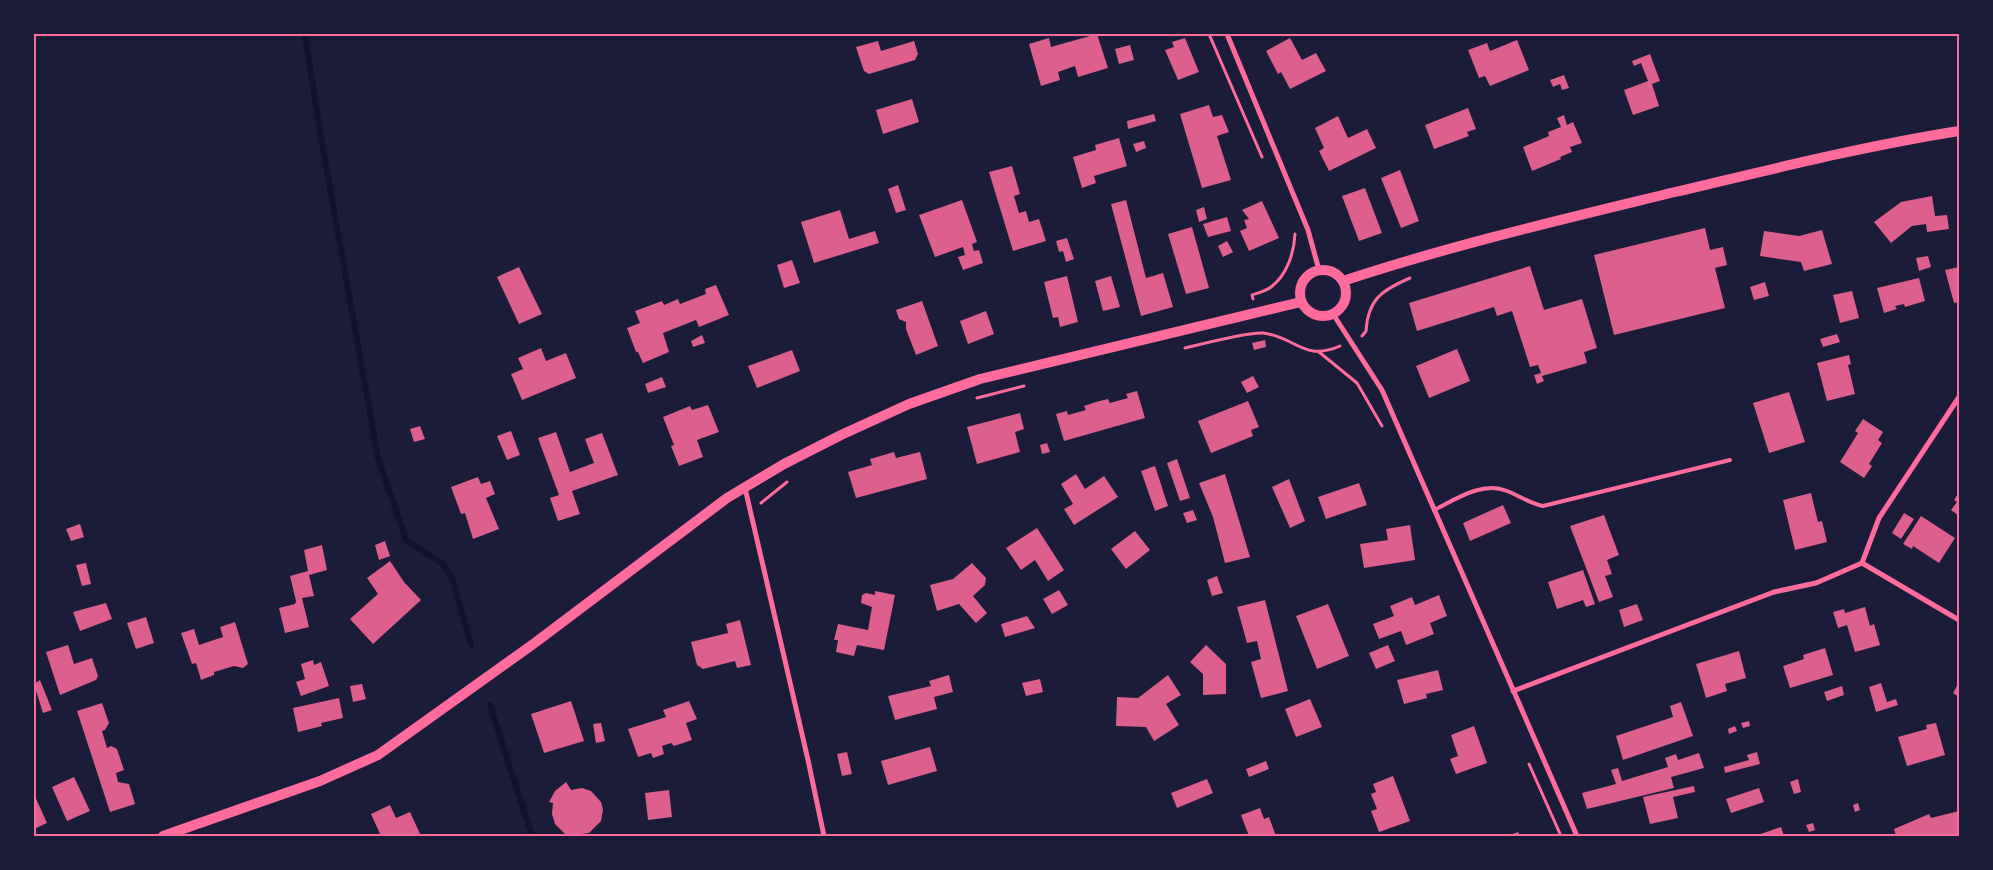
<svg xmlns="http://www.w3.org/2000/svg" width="1993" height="870" viewBox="0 0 1993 870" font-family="'DejaVu Sans',sans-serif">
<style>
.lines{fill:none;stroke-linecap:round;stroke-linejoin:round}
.stream{stroke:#12122b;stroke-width:6}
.building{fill:#dd5f8e}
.path{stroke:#ff6b9d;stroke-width:3}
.service{stroke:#ff6b9d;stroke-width:4}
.minor{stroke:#ff6b9d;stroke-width:5}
.secondary{stroke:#ff6b9d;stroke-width:10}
.neatline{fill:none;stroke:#ff6b9d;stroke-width:2}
</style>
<rect width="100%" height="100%" fill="#1b1b3a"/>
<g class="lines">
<g class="stream">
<polyline points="305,34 319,126 378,458 406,540 442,563 452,578 471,645"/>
<polyline points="490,705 532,836"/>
</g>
</g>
<g class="building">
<polygon points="1097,34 1108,68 1078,77 1075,66 1058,72 1060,80 1041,86 1029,44 1049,38 1051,47"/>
<polygon points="1185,38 1199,72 1178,80 1165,50 1174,47 1172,42"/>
<polygon points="1290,38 1302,60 1316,53 1326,71 1290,89 1281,72 1278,74 1266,51"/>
<polygon points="1517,40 1529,70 1490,86 1485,76 1479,78 1468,50 1487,43 1490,51"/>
<polygon points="878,41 881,51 914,41 918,54 915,60 869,74 864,71 856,47"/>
<polygon points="1130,45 1134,60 1119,64 1115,49"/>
<polygon points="1650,54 1660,81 1652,84 1659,106 1633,115 1624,90 1648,81 1641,63 1634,66 1632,61"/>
<polygon points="1564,75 1569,88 1562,90 1560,84 1553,87 1550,80"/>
<polygon points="912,99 919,122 883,134 876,110"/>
<polygon points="1209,105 1213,117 1222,115 1229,132 1217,136 1231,180 1202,188 1180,114"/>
<polygon points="1468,108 1476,129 1467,132 1469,136 1434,149 1425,125"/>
<polygon points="1154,114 1156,121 1128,129 1127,121"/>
<polygon points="1564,115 1567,125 1573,122 1582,143 1570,147 1572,152 1560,157 1561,159 1532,171 1523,147 1549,136 1548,132 1561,127 1557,118"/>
<polygon points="1338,116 1348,138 1367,129 1376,148 1329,171 1319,151 1324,148 1315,128"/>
<polygon points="1119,138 1127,166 1094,176 1096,183 1082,188 1073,157 1096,150 1095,145"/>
<polygon points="1144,141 1146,148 1136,152 1133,144"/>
<polygon points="1012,166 1020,194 1014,196 1019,213 1026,211 1029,222 1039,219 1046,241 1013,251 989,172"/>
<polygon points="1400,170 1419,221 1401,228 1381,178"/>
<polygon points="898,185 906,210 896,213 888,189"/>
<polygon points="1365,188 1382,233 1359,241 1342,196"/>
<polygon points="1932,196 1935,216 1947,215 1949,229 1927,232 1926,224 1912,226 1891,243 1874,222 1901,202"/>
<polygon points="962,200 977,242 972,244 974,251 979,250 983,263 963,270 958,257 965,255 963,247 935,257 919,215"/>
<polygon points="1126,200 1146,278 1163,273 1173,307 1141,316 1111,204"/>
<polygon points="1262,201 1279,238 1249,251 1240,231 1247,228 1244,220 1249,219 1242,210"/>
<polygon points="1204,207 1207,219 1199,222 1196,210"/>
<polygon points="840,210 849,239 875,231 879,243 814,263 801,222"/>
<polygon points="1227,217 1231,231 1208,237 1203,224"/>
<polygon points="1192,227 1209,288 1186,294 1168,234"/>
<polygon points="1705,228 1710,250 1723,247 1727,265 1715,268 1725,308 1614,335 1594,255"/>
<polygon points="1822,230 1832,264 1804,271 1801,262 1760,256 1764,231 1799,236"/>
<polygon points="1067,238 1074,259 1066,262 1063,251 1059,252 1056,241"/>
<polygon points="1227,241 1233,252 1223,257 1218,246"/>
<polygon points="1928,256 1931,267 1919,271 1916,258"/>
<polygon points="792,260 800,283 784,288 777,265"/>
<polygon points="1530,266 1544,310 1582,299 1597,348 1584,352 1587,363 1542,376 1544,381 1537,384 1534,375 1541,373 1538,365 1530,367 1512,311 1497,316 1494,307 1417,331 1409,303"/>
<polygon points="519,267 542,314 519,324 497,277"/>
<polygon points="1959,267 1959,302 1954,303 1945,270"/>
<polygon points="1067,276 1078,322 1060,327 1058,317 1053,318 1044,282"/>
<polygon points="1111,276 1120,307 1103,311 1095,281"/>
<polygon points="1919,278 1925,301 1905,307 1904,304 1895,306 1897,309 1884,313 1877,288"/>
<polygon points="1765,282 1769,296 1754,300 1750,287"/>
<polygon points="716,285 729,315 699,327 696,320 663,333 669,352 643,363 638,352 636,352 627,328 640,323 635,311 662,301 664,305 678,299 680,304 706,294 705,289"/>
<polygon points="1852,291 1859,318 1840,323 1833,295"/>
<polygon points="922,301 938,346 916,355 906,329 906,322 899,319 896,310"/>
<polygon points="986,311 994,334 968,344 960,321"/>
<polygon points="1837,334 1840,342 1823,347 1820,339"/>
<polygon points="702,335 705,343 693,347 691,341"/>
<polygon points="1265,340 1266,347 1254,350 1252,343"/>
<polygon points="541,348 546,361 566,353 576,378 522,400 511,374 523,369 518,358"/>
<polygon points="1457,349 1470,381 1429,398 1416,366"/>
<polygon points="792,350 800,371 757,388 748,366"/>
<polygon points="1849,355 1851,364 1848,365 1855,394 1827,401 1817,363"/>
<polygon points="1253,376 1259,387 1247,393 1241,382"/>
<polygon points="662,377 666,387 648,393 645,384"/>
<polygon points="1137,391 1145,418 1064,441 1056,414 1067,411 1068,415 1086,410 1084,406 1096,402 1108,399 1110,403 1128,398 1126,394"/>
<polygon points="1789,392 1805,442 1769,453 1753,403"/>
<polygon points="1248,401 1259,427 1251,430 1253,436 1211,453 1198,421"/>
<polygon points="708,405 719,432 697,440 703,457 679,466 671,446 674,445 663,417 690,406 692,410"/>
<polygon points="1020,413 1024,429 1015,432 1020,452 977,464 967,427"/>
<polygon points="1863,419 1883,432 1878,440 1882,443 1869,464 1872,466 1864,478 1840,462 1858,433 1855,431"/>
<polygon points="420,426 425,439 414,442 410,429"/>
<polygon points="511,431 520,455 507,460 497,436"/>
<polygon points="556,432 570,472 594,463 585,439 602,433 618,475 572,491 580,514 558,521 550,498 559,495 538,438"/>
<polygon points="1047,443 1050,452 1042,454 1040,445"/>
<polygon points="894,452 896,458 920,452 927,479 856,498 848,472 872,465 870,459"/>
<polygon points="1177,459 1190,498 1180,501 1167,463"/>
<polygon points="1155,466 1168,506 1155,511 1141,471"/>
<polygon points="1076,474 1085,489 1104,476 1118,497 1074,525 1064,509 1073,504 1061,484"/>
<polygon points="1225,474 1250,557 1225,563 1213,517 1199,483"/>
<polygon points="478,477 481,484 490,481 495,494 486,498 499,529 473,539 465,513 461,514 451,487"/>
<polygon points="1289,479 1305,521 1290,528 1272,487"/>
<polygon points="1359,483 1367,505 1326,519 1318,497"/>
<polygon points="1959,492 1959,516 1951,510 1957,502 1954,500"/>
<polygon points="1811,493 1818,522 1822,521 1827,542 1795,550 1783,500"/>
<polygon points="1503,505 1511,523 1470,541 1463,523"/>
<polygon points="1193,510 1197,520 1187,523 1183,513"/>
<polygon points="1904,513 1914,519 1901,539 1892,533"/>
<polygon points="1604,515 1619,555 1607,560 1612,574 1605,576 1613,597 1599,602 1570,526"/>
<polygon points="1921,516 1955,538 1939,563 1913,546 1912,549 1903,544"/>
<polygon points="80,524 84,537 71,541 66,529"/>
<polygon points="1410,525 1415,560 1364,568 1360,544 1388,540 1386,529"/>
<polygon points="1037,528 1064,570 1048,581 1035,560 1021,570 1006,548"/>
<polygon points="1135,531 1150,550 1126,569 1111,549"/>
<polygon points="385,541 390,556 379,560 375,545"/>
<polygon points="322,545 327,570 309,575 314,596 302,598 309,627 285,633 279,608 295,604 296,601 290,576 308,571 304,550"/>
<polygon points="390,561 404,582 421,600 373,644 350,619 378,594 367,578"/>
<polygon points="86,563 91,584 82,586 76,565"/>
<polygon points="972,563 986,578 985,585 973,596 987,613 976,623 959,604 937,611 930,585 953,579"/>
<polygon points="1583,570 1595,604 1586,607 1583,600 1557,609 1548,582"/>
<polygon points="1217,576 1223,593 1212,596 1207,580"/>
<polygon points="1059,590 1068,605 1052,614 1043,599"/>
<polygon points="875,591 895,595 884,650 857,645 854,656 836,652 838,640 834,640 838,624 868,630 872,607 861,603 862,595 866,593 875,595"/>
<polygon points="1439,595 1447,616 1430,623 1434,634 1406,645 1401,631 1379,639 1373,624 1394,616 1390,606 1412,597 1415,605"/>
<polygon points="1265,600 1288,691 1261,698 1251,662 1261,659 1257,641 1247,643 1237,607"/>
<polygon points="106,603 112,619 80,631 73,612"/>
<polygon points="1328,604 1349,656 1317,669 1296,616"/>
<polygon points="1637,604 1643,620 1624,627 1619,610"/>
<polygon points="1865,607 1870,626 1874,624 1880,645 1855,652 1847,625 1838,628 1833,612 1844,609 1845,613"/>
<polygon points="1027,616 1035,628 1005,637 1001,624"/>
<polygon points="146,617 154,643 136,649 127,623"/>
<polygon points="740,620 751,665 737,668 735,661 703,669 697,665 691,642 728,633 726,624"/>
<polygon points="235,622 248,664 243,668 234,666 214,672 214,675 201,680 196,663 192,664 181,633 194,629 199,645 223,637 220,627"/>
<polygon points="68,645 74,664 92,658 98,676 96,680 60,695 46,652"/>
<polygon points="1206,645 1226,664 1226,694 1203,695 1203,674 1190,662"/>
<polygon points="1388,645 1395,661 1376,669 1369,653"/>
<polygon points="1825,648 1833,675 1790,688 1783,666 1804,659 1803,655"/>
<polygon points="1739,651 1746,678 1725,684 1727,691 1706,698 1696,664"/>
<polygon points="313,660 314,665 321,662 329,686 301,696 296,682 305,679 301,664"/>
<polygon points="1438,670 1443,690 1426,694 1427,698 1404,704 1397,680"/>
<polygon points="949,675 953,692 934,697 937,709 895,720 888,696 931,686 929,681"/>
<polygon points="1168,675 1181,695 1166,704 1179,725 1154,741 1146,727 1116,726 1117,697 1138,698"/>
<polygon points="1040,679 1043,692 1026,696 1022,683"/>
<polygon points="40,680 52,710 43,713 34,684"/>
<polygon points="1959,682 1959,697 1953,693"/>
<polygon points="1881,683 1887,702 1896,699 1898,705 1876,712 1869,687"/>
<polygon points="362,684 366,699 353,702 350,686"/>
<polygon points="1842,686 1844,695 1827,701 1824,692"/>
<polygon points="339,698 343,718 321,723 322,726 298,732 293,708"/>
<polygon points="1310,699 1322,727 1296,737 1285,709"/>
<polygon points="571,701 584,741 544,753 531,714"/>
<polygon points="689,701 697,719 686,723 692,740 674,746 671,743 662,746 664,754 653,758 651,753 638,757 628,729 666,717 663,710"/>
<polygon points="1681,702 1693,736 1623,760 1616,736 1673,717 1670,706"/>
<polygon points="102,703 109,723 105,730 102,731 107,748 111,746 117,749 124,770 116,773 118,782 129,784 135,804 110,812 77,711"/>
<polygon points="1749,721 1750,726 1743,728 1741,723"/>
<polygon points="601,723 605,741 596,743 593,724"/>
<polygon points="1936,723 1945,755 1907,766 1898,737 1927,729 1926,725"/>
<polygon points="1474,726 1487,763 1456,774 1450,759 1458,756 1451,735"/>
<polygon points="1735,726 1737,731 1729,734 1728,729"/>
<polygon points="930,747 937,771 888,785 881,761"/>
<polygon points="847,752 852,774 842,776 837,754"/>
<polygon points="1757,752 1760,764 1725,773 1724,767 1749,760 1747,755"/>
<polygon points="1699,753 1704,768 1671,777 1674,788 1587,809 1582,793 1616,784 1611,770 1618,768 1622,781 1668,767 1665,758 1676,754 1678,760"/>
<polygon points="1266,761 1269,769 1249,777 1246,769"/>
<polygon points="1393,776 1410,821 1379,832 1371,811 1377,809 1371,794 1376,792 1373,784"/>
<polygon points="74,777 90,811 67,821 52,787"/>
<polygon points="1207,779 1213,793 1177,808 1171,793"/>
<polygon points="1798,779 1801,792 1794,794 1790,782"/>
<polygon points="566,782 571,790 582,788 591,791 601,802 603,810 601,821 589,833 567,836 555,824 552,814 553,803 549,802 555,791"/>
<polygon points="1694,786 1695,792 1673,797 1678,818 1650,824 1643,797"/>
<polygon points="1759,788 1764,802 1731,813 1726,799"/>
<polygon points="669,790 672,817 648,820 645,793"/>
<polygon points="34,794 47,823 34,829"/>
<polygon points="1858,803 1860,810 1855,812 1853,805"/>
<polygon points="390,805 396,818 410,812 421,836 381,836 371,814"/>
<polygon points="1260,808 1264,819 1269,817 1276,836 1249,836 1241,815"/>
<polygon points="1959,811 1959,836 1896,836 1894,829 1929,814 1931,818"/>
<polygon points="1813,823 1815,830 1809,832 1806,825"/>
<polygon points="1781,827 1784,836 1755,836"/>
<polygon points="1518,832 1520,836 1507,836"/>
</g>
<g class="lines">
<g class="path">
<polyline points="1209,34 1262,157"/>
<path d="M1253,299L1252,295C1258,293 1266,291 1271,287C1287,275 1294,253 1295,234"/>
<path d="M1362,336L1366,331C1368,299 1382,290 1410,278"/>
<path d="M1185,348C1201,344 1249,332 1263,333C1296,337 1304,362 1340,346"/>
<polyline points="1319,352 1357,383 1382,426"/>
<polyline points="977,398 1024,386"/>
<polyline points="761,503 787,482"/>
<polyline points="1529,764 1561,836"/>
</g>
<path class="service" d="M1434,510C1456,499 1482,481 1507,491C1520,496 1529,503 1543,506L1730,460"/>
<g class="minor">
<polyline points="1227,34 1308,230 1319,270"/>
<polyline points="1333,314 1382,390 1577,836"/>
<polyline points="745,488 808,760 824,836"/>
<polyline points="1862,563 1959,620"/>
<polyline points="1513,691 1774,592 1816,583 1862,563 1879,518 1959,397"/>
</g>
<g class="secondary">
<circle cx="1323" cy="293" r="23"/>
<path d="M1343,281C1452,245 1564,219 1675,192C1769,170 1864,146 1959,131"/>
<polyline points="163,836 320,781 378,755 536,642 727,498 784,464 841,435 909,404 980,379 1301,302"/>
</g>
</g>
<rect width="1993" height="870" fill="none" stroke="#1b1b3a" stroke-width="70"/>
<rect x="35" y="35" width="1923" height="800" class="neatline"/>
</svg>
